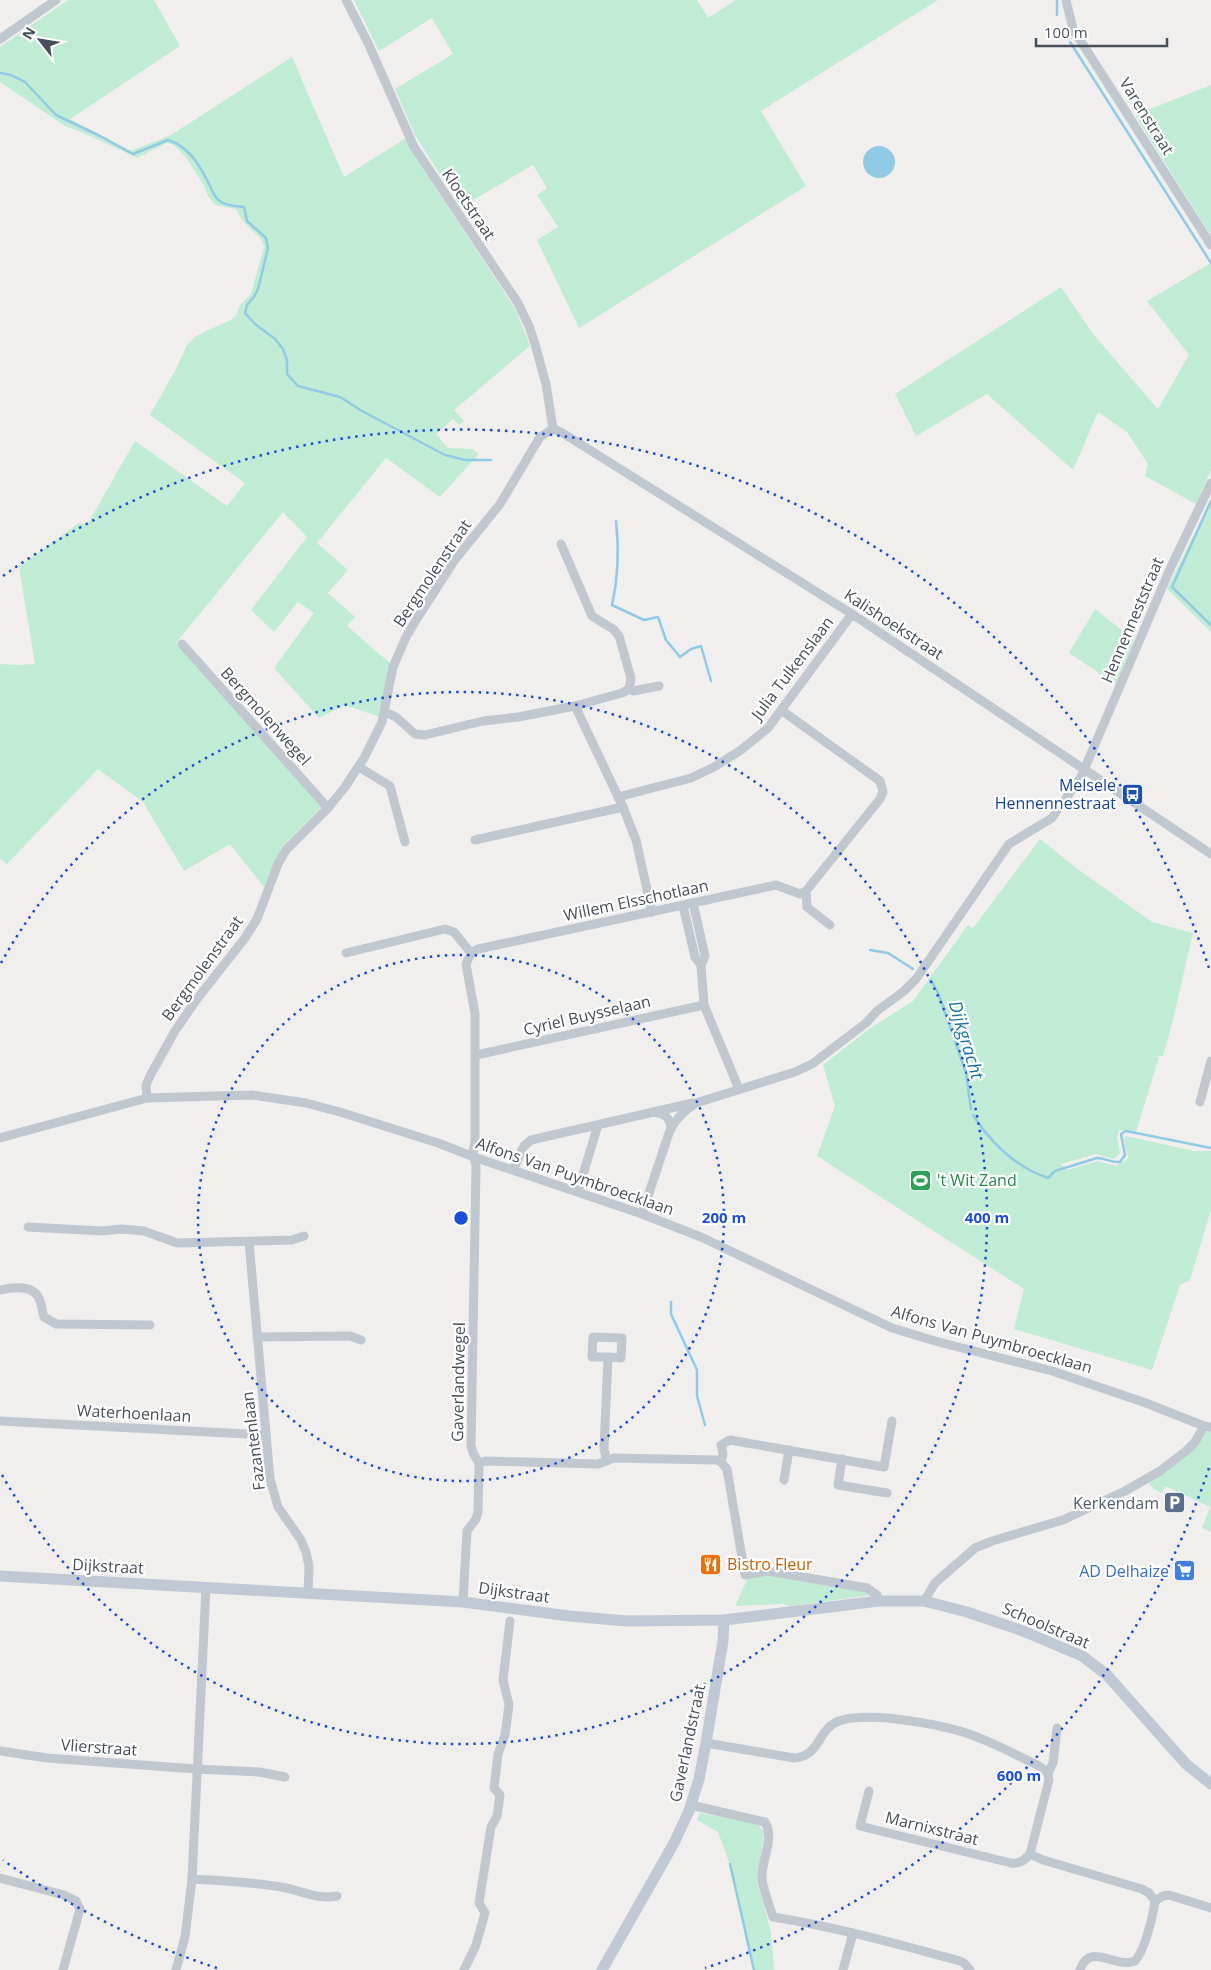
<svg xmlns="http://www.w3.org/2000/svg" width="1211" height="1970" viewBox="0 0 1211 1970" font-family="'Open Sans',sans-serif">
<style>
.green{fill:#c0ebd5}
.water{fill:#91cae4}
.lines{fill:none;stroke-linecap:round;stroke-linejoin:round}
.stream{stroke:#91cae4;stroke-width:2.5}
.street{stroke:#c0c7cf;stroke-width:9}
.secondary{stroke:#c0c8d3;stroke-width:11}
.ring{fill:none;stroke:#1d4ed8;stroke-width:2.5;stroke-dasharray:2.5 5}
.labels{text-anchor:middle;stroke-width:4.5;stroke-linejoin:round;paint-order:stroke}
.street-label{font-size:16px;fill:#484f5a;stroke:#fff}
.transit-label{font-size:16px;fill:#164399;stroke:#fff;text-anchor:end}
.leisure-label{font-size:16px;fill:#27864d;stroke:#fff;text-anchor:start}
.service-label{font-size:16px;fill:#4e5e75;stroke:#fff;text-anchor:end}
.food-label{font-size:16px;fill:#c56008;stroke:#fff;text-anchor:start}
.shop-label{font-size:16px;fill:#366cbe;stroke:#fff;text-anchor:end}
.water-label{font-size:18px;font-style:italic;fill:#19739c;stroke:#fff}
.centre{fill:#1d4ed8;stroke:#fff;stroke-width:2.5}
.ring-label{font-size:15px;text-anchor:middle;font-weight:bold;fill:#1d4ed8;stroke:#fff;stroke-width:4.5;stroke-linejoin:round;paint-order:stroke}
</style>
<rect width="100%" height="100%" fill="#f1eeee"/>
<g class="green">
<polygon points="68,0 154,0 180,46 70,119 129,150 133,150 171,135 292,57 344,177 406,138 413,154 516,310 530,346 454,410 464,421 459,425 453,419 436,434 448,448 472,449 479,454 440,497 386,458 317,543 348,570 328,593 355,617 347,626 391,664 380,717 345,705 319,718 274,668 314,613 298,602 274,632 251,610 307,537 283,512 176,643 324,806 282,847 264,887 230,844 184,871 143,802 98,769 7,864 0,858 0,664 17,665 35,664 19,567 79,523 87,525 135,441 227,506 245,483 150,415 177,367 187,345 195,337 206,331 231,320 236,316 240,305 251,294 264,247 262,240 242,220 236,209 215,205 208,196 203,184 185,156 174,145 167,143 137,158 84,133 65,126 0,82 0,47"/>
<polygon points="354,0 697,0 708,18 736,0 938,0 761,111 806,186 579,328 537,240 558,227 537,195 547,188 533,165 461,207 415,135 395,89 453,54 432,18 379,51"/>
<polygon points="1211,85 1211,236 1135,115"/>
<polygon points="1211,263 1211,470 1196,504 1145,476 1148,464 1127,432 1098,412 1073,470 987,394 916,436 895,394 1061,287 1093,334 1158,409 1189,355 1147,301"/>
<polygon points="1211,500 1211,632 1167,589"/>
<polygon points="1095,609 1134,640 1116,684 1069,653"/>
<polygon points="1040,839 1079,870 1152,922 1193,933 1172,1024 1163,1056 1153,1056 1159,1057 1136,1132 1119,1130 1117,1137 1120,1153 1114,1159 1095,1154 1061,1164 1067,1170 1098,1161 1116,1166 1126,1160 1128,1157 1124,1139 1126,1136 1194,1151 1211,1151 1211,1210 1190,1280 1180,1285 1152,1370 1014,1329 1024,1289 817,1156 835,1106 823,1065 869,1029 913,1001 968,925 973,928"/>
<polygon points="1211,1431 1211,1532 1202,1528 1210,1507 1165,1486 1162,1493 1154,1489 1146,1480 1205,1432"/>
<polygon points="759,1574 860,1589 872,1595 790,1606 783,1604 735,1606 747,1580"/>
<polygon points="700,1813 757,1823 764,1832 758,1885 771,1932 774,1970 753,1970 752,1959 729,1862 718,1832 697,1820"/>
</g>
<circle class="water" cx="879" cy="162" r="16"/>
<g class="lines">
<g class="stream">
<polyline points="1057,0 1057,15"/>
<polyline points="1070,42 1211,263"/>
<path d="M0,73L11,75L25,82L56,115L100,136L133,154L168,140C190,147 200,166 210,186C213,192 215,199 221,202C227,206 237,206 244,207L247,221L266,238L268,248L258,289L254,297L247,305L245,313L255,324L275,339L283,349L287,360V374L298,386L340,397L362,411L445,455L465,460H491"/>
<polyline points="1211,501 1172,587 1211,625"/>
<path d="M616,521C619,548 618,578 612,605L644,620L658,617L666,640L680,657L691,649L701,646L711,681"/>
<polyline points="870,950 888,953 913,969"/>
<polyline points="931,980 939,995 966,1073 971,1109"/>
<path d="M973,1115C991,1143 1016,1167 1048,1178L1055,1171L1097,1158C1106,1158 1111,1163 1120,1162L1125,1155L1121,1134L1126,1131L1211,1148"/>
<polyline points="671,1302 671,1314 697,1370 697,1396 705,1425"/>
<polyline points="730,1864 754,1970"/>
</g>
<g class="street">
<polyline points="346,0 368,43 414,147 518,303 529,326 535,344 546,384 553,429"/>
<polyline points="1066,0 1073,29 1211,245"/>
<polyline points="0,39 56,0"/>
<polyline points="553,429 561,432 852,614 1211,854"/>
<polyline points="561,544 592,616 613,629 619,636 631,678 629,689"/>
<polyline points="182,644 328,808"/>
<polyline points="575,706 623,807 636,840 652,912"/>
<polyline points="385,712 396,717 415,734 425,735 483,721 518,717 575,706 622,693 629,689 633,691 659,686"/>
<polyline points="359,767 390,786 405,842"/>
<polyline points="618,797 691,778 714,767 741,750 768,728 852,614"/>
<polyline points="475,840 623,807"/>
<polyline points="806,891 807,907 830,925"/>
<polyline points="693,903 705,956 701,965 704,1005 739,1089"/>
<polyline points="683,906 695,957 701,965"/>
<polyline points="346,953 445,929 454,932 471,953 466,964 475,1014 475,1141 473,1153 476,1166 471,1446 474,1455 479,1463 478,1512 476,1519 467,1531 463,1602"/>
<polyline points="471,953 478,949 776,885 800,894 806,891 880,799 883,792 880,781 781,710"/>
<polyline points="476,1055 704,1005"/>
<polyline points="147,1098 146,1085 151,1074 175,1031 197,999 245,938 257,919 278,864 286,850 328,808 345,787 364,758 382,722 393,667 406,637 418,617 454,561 500,504 540,437 553,429"/>
<polyline points="1200,1102 1211,1061"/>
<path d="M655,1112C665,1114 669,1117 671,1127"/>
<polyline points="0,1138 147,1098 252,1095 306,1103 340,1112 438,1143 474,1157 642,1214 701,1237 892,1328 935,1341 1052,1371 1146,1403 1204,1426 1211,1427"/>
<polyline points="513,1170 524,1146 531,1140 693,1103"/>
<polyline points="578,1191 598,1125"/>
<path d="M642,1214L669,1133C674,1120 685,1110 696,1103L795,1072L812,1064L866,1023L877,1011L904,991L916,979L1009,844L1052,818L1081,777L1170,569L1211,483"/>
<polyline points="28,1227 102,1231 122,1229 144,1231 177,1243 292,1240 304,1236"/>
<polyline points="249,1242 270,1479 278,1507 301,1540 306,1552 309,1566 308,1592"/>
<path d="M0,1290C13,1287 35,1284 40,1301C42,1306 42,1311 44,1317L56,1324L150,1325"/>
<polyline points="257,1337 350,1336 361,1340"/>
<polyline points="0,1421 266,1435"/>
<polyline points="842,1459 838,1485 887,1493"/>
<polyline points="607,1461 604,1449 608,1357 621,1358 622,1338 593,1337 592,1357 608,1357"/>
<polyline points="479,1463 486,1461 598,1464 614,1458 717,1460 721,1462"/>
<polyline points="784,1480 789,1450"/>
<polyline points="879,1601 877,1595 867,1588 768,1571 745,1575 727,1469 721,1462 723,1454 721,1445 730,1440 884,1467 892,1421"/>
<polyline points="924,1601 935,1583 975,1548 992,1541 1063,1520 1125,1491 1160,1471 1186,1451 1195,1442 1204,1426"/>
<path d="M706,1743L794,1758C821,1756 817,1729 839,1721C853,1716 873,1717 888,1718C915,1721 941,1725 966,1733C991,1741 1016,1755 1039,1766L1048,1773L1049,1780L1030,1854L1043,1860L1142,1889L1149,1893L1155,1901C1153,1916 1145,1950 1135,1961C1114,1969 1090,1941 1080,1970"/>
<polyline points="0,1751 47,1758 196,1769 259,1772 285,1777"/>
<polyline points="1048,1773 1053,1763 1057,1728"/>
<path d="M869,1791L860,1826L1011,1863C1019,1864 1024,1861 1030,1854"/>
<path d="M691,1805L765,1822C775,1838 761,1861 762,1879C764,1892 769,1905 773,1917C836,1927 898,1944 960,1961L964,1963L970,1970"/>
<polyline points="0,1878 64,1895 76,1901 80,1909 63,1970"/>
<path d="M192,1879C222,1881 252,1882 281,1887C301,1890 317,1900 337,1896"/>
<polyline points="1155,1901 1163,1896 1169,1895 1211,1908"/>
<polyline points="176,1970 185,1937 192,1879 206,1588"/>
<polyline points="464,1970 476,1945 485,1913 479,1903 491,1827 497,1816 500,1795 494,1788 498,1754 505,1735 509,1705 503,1680 510,1621"/>
<polyline points="843,1970 853,1933"/>
</g>
<g class="secondary">
<polyline points="0,1576 463,1602 569,1616 627,1621 724,1620 879,1601 924,1601 967,1612 1023,1631 1082,1656 1107,1675 1186,1764 1211,1784"/>
<polyline points="602,1970 674,1843 689,1811 699,1779 706,1743 723,1641 724,1620"/>
</g>
</g>
<g class="ring">
<circle cx="461" cy="1218" r="263"/>
<path d="M1 963A526 526 0 1 1 1 1473"/>
<path d="M1209 1468A789 789 0 0 1 705 1968M217 1968A789 789 0 0 1 3 1860M3 576A789 789 0 0 1 1209 968"/>
</g>
<defs>
<symbol id="bus-square" viewBox="-11 -11 22 22"><rect x="-9" y="-9" width="18" height="18" rx="4" fill="#1a4fb4" stroke="#fff"/><path d="M-5-6H5V4H4V6H2V4H-2V6H-4V4H-5ZM-3.5-4V0h7V-4ZM-3.5 1.2v1.5H-2V1.2ZM2 1.2v1.5H3.5V1.2Z" fill="#fff"/></symbol>
<symbol id="stadium-square" viewBox="-11 -11 22 22"><rect x="-9" y="-9" width="18" height="18" rx="4" fill="#2e9e5b" stroke="#fff"/><path d="M0-5a6.5 5 0 1 0 0 10a6.5 5 0 1 0 0-10ZM-3.5-1.8h7v3.6h-7Z" fill="#fff"/></symbol>
<symbol id="parking-square" viewBox="-11 -11 22 22"><rect x="-9" y="-9" width="18" height="18" rx="4" fill="#5c6f8a" stroke="#fff"/><path d="M-3.5-5.5H1a3.5 3.5 0 0 1 0 7H-1V5.5H-3.5ZM-1-3.4V-.6H.8a1.4 1.4 0 0 0 0-2.8Z" fill="#fff"/></symbol>
<symbol id="restaurant-square" viewBox="-11 -11 22 22"><rect x="-9" y="-9" width="18" height="18" rx="4" fill="#e8710a" stroke="#fff"/><path d="M-5-6h1v4h1v-4h1v4h1v-4h1v5L-1.5 .5V6h-2V.5L-5-1ZM5-6V6H3V1.5H1.5Q1.5-4 5-6Z" fill="#fff"/></symbol>
<symbol id="supermarket-square" viewBox="-11 -11 22 22"><rect x="-9" y="-9" width="18" height="18" rx="4" fill="#3f7fe0" stroke="#fff"/><path d="M-6-5.5h2.5l.6 2H6L4.5 2H-2.5L-4.4-4H-6ZM-1.5 3.2a1.3 1.3 0 1 0 .1 0ZM3 3.2a1.3 1.3 0 1 0 .1 0Z" fill="#fff"/></symbol>
</defs>
<g fill-rule="evenodd">
<use href="#bus-square" x="1120" y="782" width="25" height="25"/>
<use href="#stadium-square" x="908" y="1168" width="25" height="25"/>
<use href="#parking-square" x="1162" y="1490" width="25" height="25"/>
<use href="#restaurant-square" x="698" y="1552" width="25" height="25"/>
<use href="#supermarket-square" x="1172" y="1558" width="25" height="25"/>
</g>
<g class="labels">
<g class="street-label">
<text transform="translate(1147 116) rotate(58)" y="6">Varenstraat</text>
<text transform="translate(469 204) rotate(56)" y="6">Kloetstraat</text>
<text transform="translate(432 573) rotate(-56)" y="6">Bergmolenstraat</text>
<text transform="translate(1132 620) rotate(-67)" y="6">Hennenneststraat</text>
<text transform="translate(894 624) rotate(33)" y="6">Kalishoekstraat</text>
<text transform="translate(792 668) rotate(-53)" y="6">Julia Tulkenslaan</text>
<text transform="translate(266 716) rotate(48)" y="6">Bergmolenwegel</text>
<text transform="translate(636 900) rotate(-12)" y="6">Willem Elsschotlaan</text>
<text transform="translate(202 968) rotate(-54)" y="6">Bergmolenstraat</text>
<text transform="translate(587 1015) rotate(-13)" y="6">Cyriel Buysselaan</text>
<text transform="translate(575 1176) rotate(19)" y="6">Alfons Van Puymbroecklaan</text>
<text transform="translate(992 1339) rotate(16)" y="6">Alfons Van Puymbroecklaan</text>
<text transform="translate(458 1382) rotate(-89)" y="6">Gaverlandwegel</text>
<text transform="translate(134 1413) rotate(3)" y="6">Waterhoenlaan</text>
<text transform="translate(253 1441) rotate(-97)" y="6">Fazantenlaan</text>
<text transform="translate(108 1566) rotate(3)" y="6">Dijkstraat</text>
<text transform="translate(514 1592) rotate(8)" y="6">Dijkstraat</text>
<text transform="translate(1046 1625) rotate(23)" y="6">Schoolstraat</text>
<text transform="translate(687 1743) rotate(-78)" y="6">Gaverlandstraat</text>
<text transform="translate(99 1747) rotate(4)" y="6">Vlierstraat</text>
<text transform="translate(932 1828) rotate(14)" y="6">Marnixstraat</text>
</g>
<g class="transit-label">
<text x="1116" y="791">Melsele<tspan x="1116" dy="18">Hennennestraat</tspan></text>
</g>
<g class="leisure-label">
<text x="937" y="1186">'t Wit Zand</text>
</g>
<g class="service-label">
<text x="1159" y="1509">Kerkendam</text>
</g>
<g class="food-label">
<text x="727" y="1570">Bistro Fleur</text>
</g>
<g class="shop-label">
<text x="1169" y="1577">AD Delhaize</text>
</g>
<g class="water-label">
<text transform="translate(966 1040) rotate(73)" y="6">Dijkgracht</text>
</g>
</g>
<circle cx="461" cy="1218" r="8" class="centre"/>
<g class="ring-label">
<text x="724" y="1223">200 m</text>
<text x="987" y="1223">400 m</text>
<text x="1019" y="1781">600 m</text>
</g>
<g transform="translate(40 40) rotate(301)" stroke="#ffffff" stroke-width="4" paint-order="stroke">
<path d="M0-4L9 19L0 12L-9 19Z" fill="#484f5a"/>
<text y="-8" font-size="14" font-weight="bold" text-anchor="middle" fill="#484f5a">N</text>
</g>
<path d="M1036 38v8h131v-8" fill="none" stroke="#484f5a" stroke-width="2.5"/>
<text x="1044" y="38" font-size="15" fill="#484f5a" stroke="#ffffff" stroke-width="4" paint-order="stroke">100 m</text>
</svg>
